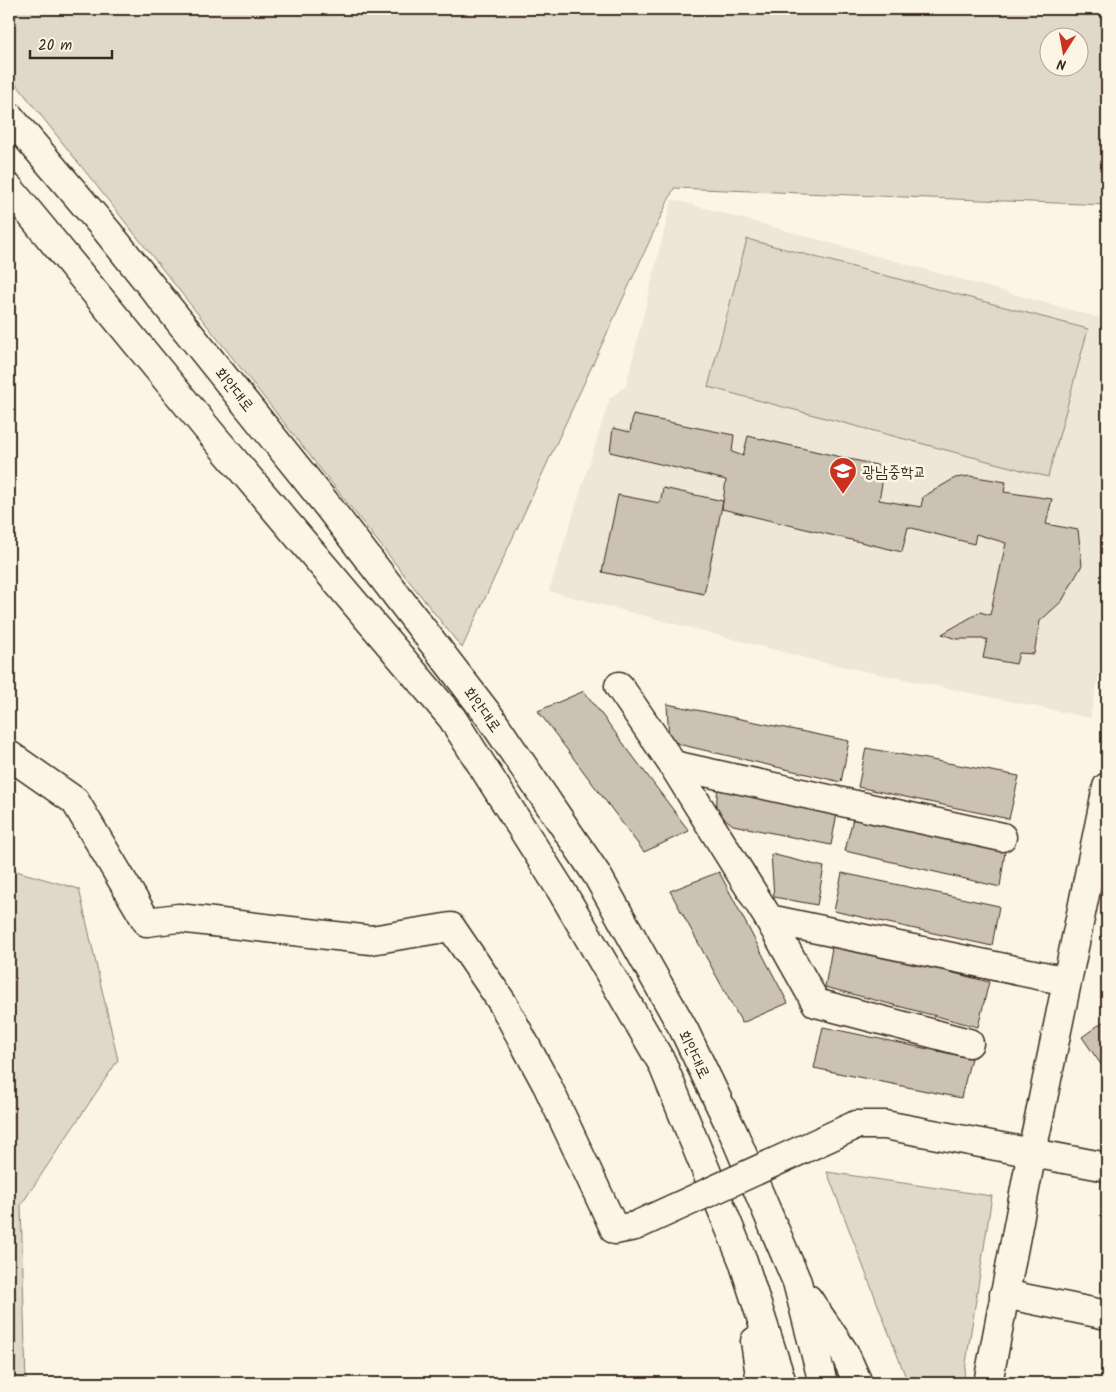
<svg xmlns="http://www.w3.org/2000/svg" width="1116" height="1392" viewBox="0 0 1116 1392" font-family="Kalam,'Poor Story',sans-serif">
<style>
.built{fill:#eee6d6}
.green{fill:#e0d8c8;stroke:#8e8173;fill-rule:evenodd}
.building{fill:#ccc2b3;stroke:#3b2a1e}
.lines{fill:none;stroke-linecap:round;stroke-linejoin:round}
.street-casing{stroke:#3b2a1e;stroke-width:31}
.highway-casing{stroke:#3b2a1e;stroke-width:31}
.street{stroke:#fcf5e5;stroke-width:28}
.highway{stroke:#fcf5e5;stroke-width:28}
.street-bridge-casing{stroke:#3b2a1e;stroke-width:31;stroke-linecap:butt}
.street-bridge{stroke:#fcf5e5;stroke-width:28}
.labels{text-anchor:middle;stroke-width:5;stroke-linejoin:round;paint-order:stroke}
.street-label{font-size:16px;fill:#3b2a1e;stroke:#fcf5e5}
.poi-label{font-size:16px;fill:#3b2a1e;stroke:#fcf5e5;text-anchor:start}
</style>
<rect width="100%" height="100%" fill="#fcf5e5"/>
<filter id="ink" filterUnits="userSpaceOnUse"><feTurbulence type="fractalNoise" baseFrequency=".02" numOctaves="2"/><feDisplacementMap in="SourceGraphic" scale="10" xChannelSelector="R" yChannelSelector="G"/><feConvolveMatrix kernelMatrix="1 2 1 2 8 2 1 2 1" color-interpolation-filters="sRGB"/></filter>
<g filter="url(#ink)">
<polygon class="built" points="672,199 1107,320 1107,635 1090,718 817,661 549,591 610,398 626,386"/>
<g class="green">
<path d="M9,9H1107V205L674,188L462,648L9,75ZM1048,38H1078V68H1048Z"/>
<polygon points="747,239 1088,329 1048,477 708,387"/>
<polygon points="9,869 79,889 118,1060 21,1205 26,1383 9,1383"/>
<polygon points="827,1172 992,1196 963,1383 908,1383"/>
</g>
<g class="building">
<polygon points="633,415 734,435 732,452 743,456 748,436 885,467 879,500 921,507 923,497 955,478 970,476 1006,482 1004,492 1052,499 1046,524 1078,530 1082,565 1062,601 1040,621 1034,654 1019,653 1016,664 983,658 987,639 956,639 942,634 980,612 990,615 1006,543 976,534 974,544 908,527 902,552 722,509 726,480 610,452 613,428 630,432"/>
<polygon points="663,488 723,501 704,594 602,572 618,495 660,503"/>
<polygon points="584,691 689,831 644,852 538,711"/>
<polygon points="667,704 849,741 841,782 682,745 669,739"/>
<polygon points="866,748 1019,776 1009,819 858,787"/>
<polygon points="718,783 838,808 831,845 733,825 716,812"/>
<polygon points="854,814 1005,851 1000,887 845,851"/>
<polygon points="771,854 824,867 817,905 774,897"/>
<polygon points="719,872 788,1003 742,1023 670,891"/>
<polygon points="842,873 999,906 992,946 834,911"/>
<polygon points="833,942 989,982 978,1027 825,987"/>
<polygon points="1107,1019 1107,1063 1102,1066 1082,1037"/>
<polygon points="823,1027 971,1058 961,1098 814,1068"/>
</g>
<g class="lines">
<defs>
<g id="street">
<polyline points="619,686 673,765 769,919 1067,981"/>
<polyline points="9,755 75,801 147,922 178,918 371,940 451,927 502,1002 547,1085 615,1230 635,1226"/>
<polyline points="673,765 1002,837"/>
<polyline points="769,919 816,1003 969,1043"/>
<polyline points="856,1125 885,1125 1107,1167"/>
<polyline points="1004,1294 1107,1315"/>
<polyline points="988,1383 1032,1152 1107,787"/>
</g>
<g id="highway">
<polyline points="9,116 107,231 327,505 490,717 597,875 684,1030 733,1132 797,1282 823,1383"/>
<polyline points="9,188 214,437 452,718 561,890 662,1063 743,1261 782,1383"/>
<polyline points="808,1299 844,1352 858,1383"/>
<polyline points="755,1341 761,1383"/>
</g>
</defs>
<use href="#street" class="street-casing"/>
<use href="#highway" class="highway-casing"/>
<use href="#street" class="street"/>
<use href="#highway" class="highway"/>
<defs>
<polyline id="street-bridge" points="635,1226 856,1125"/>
</defs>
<use href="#street-bridge" class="street-bridge-casing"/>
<use href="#street-bridge" class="street-bridge"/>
</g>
</g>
<defs>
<symbol id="school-pin" viewBox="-11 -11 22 30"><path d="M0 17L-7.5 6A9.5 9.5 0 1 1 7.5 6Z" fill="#c8321e" stroke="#fcf5e5"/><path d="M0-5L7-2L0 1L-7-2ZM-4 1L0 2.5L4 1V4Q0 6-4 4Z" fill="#fff"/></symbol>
</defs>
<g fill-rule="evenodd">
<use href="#school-pin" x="827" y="455" width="32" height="43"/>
</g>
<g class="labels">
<g class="street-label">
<text transform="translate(235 389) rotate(51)" y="6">회안대로</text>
<text transform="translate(483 709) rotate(54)" y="6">회안대로</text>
<text transform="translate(695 1054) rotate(64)" y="6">회안대로</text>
</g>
<g class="poi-label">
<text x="862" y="477">광남중학교</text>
</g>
</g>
<rect width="1116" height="1392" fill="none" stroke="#fcf5e5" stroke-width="30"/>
<rect x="15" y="15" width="1086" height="1362" fill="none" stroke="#3b2a1e" stroke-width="2" filter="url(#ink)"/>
<g transform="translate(1064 52) rotate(191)"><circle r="24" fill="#fcf5e5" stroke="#afa495"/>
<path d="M0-4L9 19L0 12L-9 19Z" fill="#c8321e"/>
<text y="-8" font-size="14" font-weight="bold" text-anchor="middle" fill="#3b2a1e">N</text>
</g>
<path d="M30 50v8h82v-8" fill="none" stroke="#3b2a1e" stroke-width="2.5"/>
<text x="38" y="50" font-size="15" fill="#3b2a1e" stroke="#fcf5e5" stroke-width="4" paint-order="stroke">20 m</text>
</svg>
